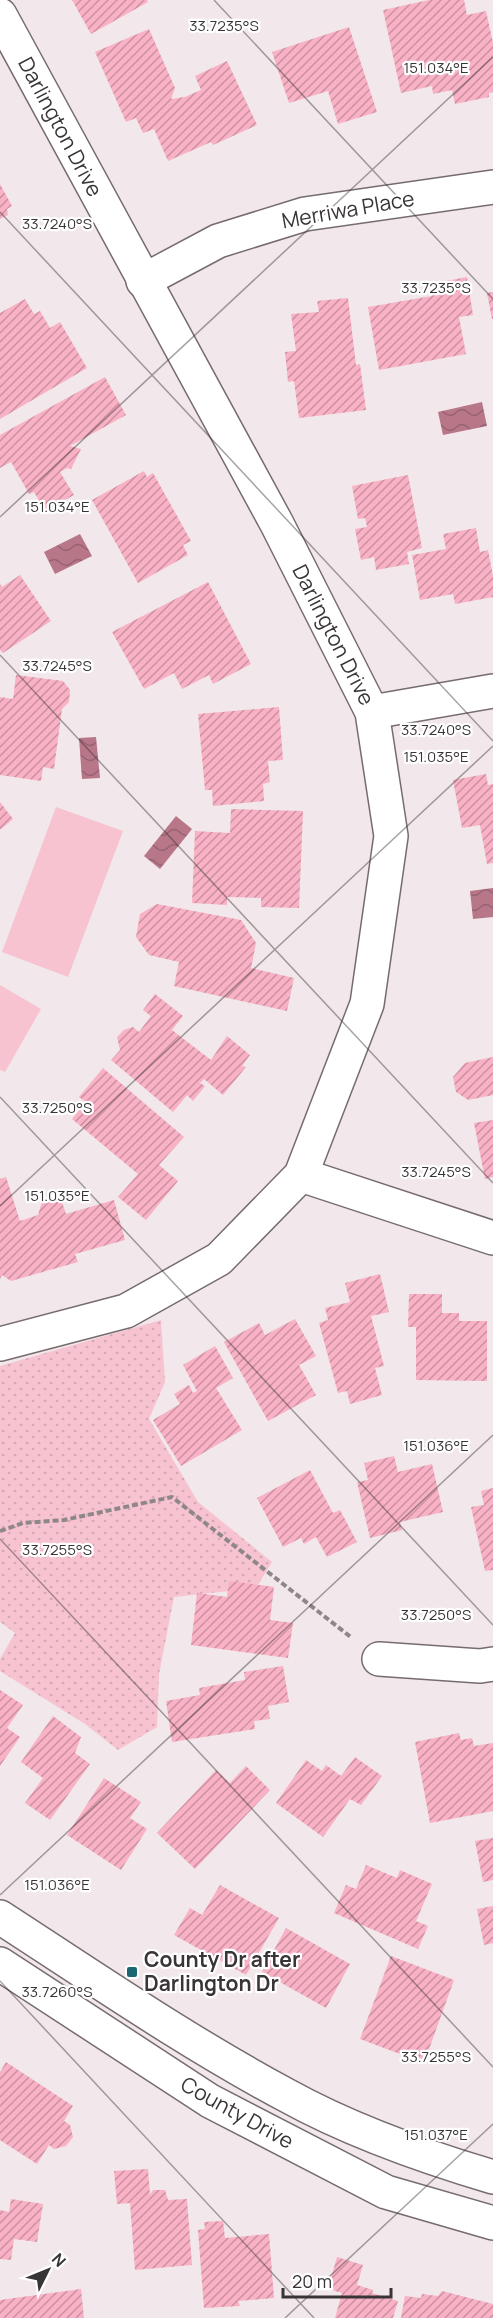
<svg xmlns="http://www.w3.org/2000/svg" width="493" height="2318" viewBox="0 0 493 2318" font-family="Manrope,sans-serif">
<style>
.green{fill:#f7c3d1}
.park{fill:url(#park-dots)}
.water{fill:url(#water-waves)}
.building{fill:url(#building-hatch)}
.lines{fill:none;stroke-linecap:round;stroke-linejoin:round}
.minor-casing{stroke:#766c6e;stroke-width:36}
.secondary-casing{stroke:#766c6e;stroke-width:36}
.path{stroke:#8e8789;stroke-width:4;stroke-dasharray:6 3;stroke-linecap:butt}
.minor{stroke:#fff;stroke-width:33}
.secondary{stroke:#fff;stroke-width:33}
.ticks{fill:none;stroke:#393536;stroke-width:1.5;stroke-opacity:0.45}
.poi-dot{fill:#1c6672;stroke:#fff;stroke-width:2}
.labels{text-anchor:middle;stroke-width:4.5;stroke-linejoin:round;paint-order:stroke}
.street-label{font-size:21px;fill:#393536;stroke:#fff}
.poi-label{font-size:21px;font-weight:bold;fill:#393536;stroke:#fff;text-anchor:start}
.ticks-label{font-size:15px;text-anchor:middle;fill:#393536;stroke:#fff;stroke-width:4.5;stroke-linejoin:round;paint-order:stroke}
</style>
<defs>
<pattern id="park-dots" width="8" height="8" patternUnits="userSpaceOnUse" patternTransform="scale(1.5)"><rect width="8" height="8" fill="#f7c3d1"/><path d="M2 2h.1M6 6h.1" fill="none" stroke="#d4a8b4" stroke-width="1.8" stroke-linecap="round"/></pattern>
<pattern id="water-waves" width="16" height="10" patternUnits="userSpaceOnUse" patternTransform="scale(1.5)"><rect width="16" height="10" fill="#b87689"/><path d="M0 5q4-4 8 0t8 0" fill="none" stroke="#976271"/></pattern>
<pattern id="building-hatch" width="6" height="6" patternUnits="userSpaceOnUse" patternTransform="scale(1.5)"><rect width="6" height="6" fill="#f9b1c5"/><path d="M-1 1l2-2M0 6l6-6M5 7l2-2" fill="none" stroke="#cb91a1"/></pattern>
</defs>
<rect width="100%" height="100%" fill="#f2e7ea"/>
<g class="green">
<polygon points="56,807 123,831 68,977 2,952"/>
<polygon points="0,985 41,1009 5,1072 0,1070"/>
</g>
<polygon class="park" points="161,1320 165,1382 149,1419 198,1502 272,1562 256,1588 174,1597 159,1674 157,1727 118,1750 85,1724 0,1671 0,1659 15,1633 0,1622 0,1366"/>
<g class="water">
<polygon points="482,402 487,426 443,435 438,412"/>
<polygon points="80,534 92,556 55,574 44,552"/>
<polygon points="96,737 100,778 82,779 79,738"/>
<polygon points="176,816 192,829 160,869 144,856"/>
<polygon points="493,888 493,917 473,919 470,891"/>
</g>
<g class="building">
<polygon points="72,0 147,0 148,2 91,34"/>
<polygon points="429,0 464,0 467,15 486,11 493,43 493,92 489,93 489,97 455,104 452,90 433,94 432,86 401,93 383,10"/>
<polygon points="349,27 377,112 338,124 328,91 289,103 272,52"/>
<polygon points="149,29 175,88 171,99 185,97 201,90 195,76 227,61 257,125 213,145 211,142 168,161 154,129 143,133 136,118 126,122 95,52"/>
<polygon points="0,184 12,206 7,209 8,215 0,219"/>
<polygon points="467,277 473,315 459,317 466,354 379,370 368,307 432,296 430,284"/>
<polygon points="493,292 493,319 492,319 487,293"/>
<polygon points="348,298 356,365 360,364 366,410 299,418 294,381 288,382 285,352 296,351 291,314 319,312 317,301"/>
<polygon points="25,299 34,314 40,311 50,328 60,322 87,368 0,419 0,313"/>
<polygon points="105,377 126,415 70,446 81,449 71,469 67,468 60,472 74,495 45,511 34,492 29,494 11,462 0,468 0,435"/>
<polygon points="144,471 147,477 153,473 191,541 183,545 188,555 138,583 92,500"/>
<polygon points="408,475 422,548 407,552 409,564 376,570 374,557 361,560 355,529 367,527 365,518 358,519 352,486"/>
<polygon points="476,528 480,552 488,550 493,576 493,597 455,604 453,594 420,600 412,555 446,549 443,534"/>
<polygon points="20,575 51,621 3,653 0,650 0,584 2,587"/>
<polygon points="208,582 251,664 213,684 209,675 182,689 174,673 144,689 112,632"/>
<polygon points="16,675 63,681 70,690 69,702 62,709 54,769 43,767 41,781 0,775 0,697 13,699"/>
<polygon points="279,707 283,760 268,761 270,782 263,784 264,801 213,806 212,790 205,790 198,714"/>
<polygon points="486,774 488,785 493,784 493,863 487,864 480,825 462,828 453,780"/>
<polygon points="0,802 13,819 0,830"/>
<polygon points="231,809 303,811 299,908 261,907 261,898 227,897 227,905 192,903 195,831 230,833"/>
<polygon points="157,904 241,920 256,943 251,968 294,978 287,1011 174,986 179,962 149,955 136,937 140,914"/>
<polygon points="155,994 183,1016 172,1030 211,1060 227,1036 250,1055 242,1066 246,1067 223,1095 204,1079 200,1083 205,1086 193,1101 187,1095 173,1112 111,1060 120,1050 117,1037 124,1030 133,1027 139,1032 151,1016 143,1010"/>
<polygon points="493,1057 493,1095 468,1100 456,1092 453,1077 465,1063"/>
<polygon points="103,1068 184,1137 159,1165 178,1181 146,1220 118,1197 138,1174 72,1119 86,1102 79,1097"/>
<polygon points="493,1120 493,1177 485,1179 474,1123"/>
<polygon points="6,1177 20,1221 38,1215 42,1202 49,1200 62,1202 66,1214 114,1200 125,1240 75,1254 78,1262 11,1281 2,1275 0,1279 0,1179"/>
<polygon points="380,1274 389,1312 371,1316 384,1366 375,1368 382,1395 350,1404 347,1391 338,1393 319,1323 328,1320 325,1308 350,1302 345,1283"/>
<polygon points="409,1294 442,1294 442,1313 459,1313 459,1321 487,1321 487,1381 416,1380 416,1327 408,1327"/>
<polygon points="295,1319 316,1356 299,1365 316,1395 268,1421 224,1342 259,1323 265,1335"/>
<polygon points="215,1346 233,1378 216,1388 242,1430 181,1466 153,1420 180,1404 174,1394 189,1385 193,1393 197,1391 183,1365"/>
<polygon points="394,1456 398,1472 432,1464 443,1512 400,1522 402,1530 370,1538 357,1482 368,1480 364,1463"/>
<polygon points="310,1470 333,1513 340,1510 357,1542 327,1557 316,1537 304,1544 301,1538 283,1547 257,1498"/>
<polygon points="493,1488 493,1570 485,1571 471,1507 484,1505 481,1491"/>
<polygon points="229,1581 274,1587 270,1620 293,1623 288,1658 191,1645 197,1593 227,1597"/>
<polygon points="283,1666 289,1702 268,1706 270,1719 254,1721 255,1729 172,1742 166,1701 200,1695 199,1688 245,1680 244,1672"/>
<polygon points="0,1690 23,1705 7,1728 20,1737 0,1766"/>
<polygon points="53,1716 81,1737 75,1753 90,1764 50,1820 25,1803 43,1778 21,1762"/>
<polygon points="459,1733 461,1740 472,1738 474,1746 493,1743 493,1811 430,1823 415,1742"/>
<polygon points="355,1757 382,1776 361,1805 350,1799 323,1837 276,1803 306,1760 322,1771 326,1765 341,1776"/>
<polygon points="246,1766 270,1790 195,1869 157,1833 216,1770 230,1783"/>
<polygon points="104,1778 141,1802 130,1818 147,1829 121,1870 67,1835"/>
<polygon points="493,1838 493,1880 483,1882 475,1841"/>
<polygon points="366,1865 397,1878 400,1870 432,1884 416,1921 428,1926 418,1949 334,1913 346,1885 356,1889"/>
<polygon points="220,1885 279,1918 246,1975 174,1935 190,1908 202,1915"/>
<polygon points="493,1906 493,1943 484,1945 477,1909"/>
<polygon points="286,1928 350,1964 326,2008 262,1972"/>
<polygon points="391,1956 454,1980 424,2063 360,2039"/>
<polygon points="6,2062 73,2106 64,2121 70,2125 73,2137 66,2146 54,2149 49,2145 37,2164 0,2140 0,2072"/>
<polygon points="148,2169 150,2195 153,2190 165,2190 168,2200 187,2199 192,2265 135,2270 130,2203 117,2204 114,2171"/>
<polygon points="11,2199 43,2204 37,2242 14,2239 11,2260 0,2259 0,2210 9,2212"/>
<polygon points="223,2221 225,2238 269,2234 274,2298 238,2301 240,2306 204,2308 198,2230 205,2229 204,2222"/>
<polygon points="337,2257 363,2265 357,2285 373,2290 372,2293 398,2301 393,2318 335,2318 342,2293 328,2289"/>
<polygon points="81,2289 84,2318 0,2318 0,2300"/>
<polygon points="442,2291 493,2304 493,2318 401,2318 405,2296 421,2298 422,2294 438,2296"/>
</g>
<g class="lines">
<defs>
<g id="minor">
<polyline points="0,15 277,524 372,712 391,836 367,1004 301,1175 219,1259 126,1311 0,1344"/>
<polyline points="143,281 218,241 305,214 493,187"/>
<polyline points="372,712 493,691"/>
<polyline points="301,1175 493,1238"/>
<polyline points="379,1659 480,1666 493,1664"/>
</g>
<g id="secondary">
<path d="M0,1917C94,1978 187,2042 286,2095C351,2131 422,2156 493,2177"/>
<polyline points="0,1964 210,2101 386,2192 493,2223"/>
</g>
</defs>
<use href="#minor" class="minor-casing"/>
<use href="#secondary" class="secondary-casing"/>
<polyline class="path" points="0,1531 23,1523 64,1520 172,1497 352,1638"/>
<use href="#minor" class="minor"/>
<use href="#secondary" class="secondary"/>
</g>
<path class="ticks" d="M214,0L493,299M0,212L493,741M0,517L493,57M0,655L493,1183M0,1097L493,1625M0,1206L493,746M0,1539L493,2067M0,1895L493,1435M0,1981L314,2318M285,2318L493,2124"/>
<rect class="poi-dot" x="126" y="1966" width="12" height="12" rx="3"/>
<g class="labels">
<g class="street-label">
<text transform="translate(60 127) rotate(62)" y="7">Darlington Drive</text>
<text transform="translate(348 210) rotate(-10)" y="7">Merriwa Place</text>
<text transform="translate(333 635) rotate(63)" y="7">Darlington Drive</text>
<text transform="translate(237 2113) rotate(29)" y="7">County Drive</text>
</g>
<g class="poi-label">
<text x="144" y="1967">County Dr after<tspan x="144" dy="24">Darlington Dr</tspan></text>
</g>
</g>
<g class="ticks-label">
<text x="224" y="31">33.7235°S</text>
<text x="436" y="73">151.034°E</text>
<text x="57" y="229">33.7240°S</text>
<text x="436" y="293">33.7235°S</text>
<text x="57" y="512">151.034°E</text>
<text x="57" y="671">33.7245°S</text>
<text x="436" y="735">33.7240°S</text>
<text x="436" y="762">151.035°E</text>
<text x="57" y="1113">33.7250°S</text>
<text x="436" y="1177">33.7245°S</text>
<text x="57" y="1201">151.035°E</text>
<text x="436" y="1451">151.036°E</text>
<text x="57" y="1555">33.7255°S</text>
<text x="436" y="1620">33.7250°S</text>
<text x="57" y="1890">151.036°E</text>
<text x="57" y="1997">33.7260°S</text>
<text x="436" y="2062">33.7255°S</text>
<text x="436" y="2140">151.037°E</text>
</g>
<g transform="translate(48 2270) rotate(47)" stroke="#ffffff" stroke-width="4.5" paint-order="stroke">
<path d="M0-4.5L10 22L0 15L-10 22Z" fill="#393536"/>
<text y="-9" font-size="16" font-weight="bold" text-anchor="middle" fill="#393536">N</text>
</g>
<path d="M283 2288v9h108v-9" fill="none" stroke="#393536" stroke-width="3"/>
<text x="292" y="2288" font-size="18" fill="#393536" stroke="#ffffff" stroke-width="4.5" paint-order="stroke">20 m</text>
</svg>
